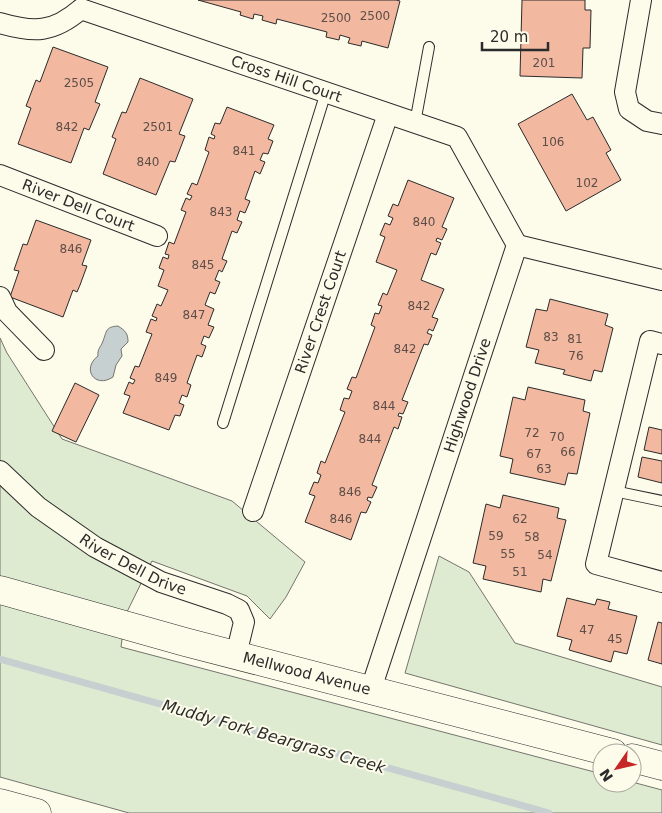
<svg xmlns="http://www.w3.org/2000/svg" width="662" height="813" viewBox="0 0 662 813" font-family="'DejaVu Sans',sans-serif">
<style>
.green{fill:#deebd1;stroke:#74746e}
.water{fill:#c7d0d0;stroke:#74746e}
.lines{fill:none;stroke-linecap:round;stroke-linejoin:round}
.stream{stroke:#c7d0d0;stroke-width:7}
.building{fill:#f2b8a0;stroke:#2b2b2b}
.lane-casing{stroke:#2b2b2b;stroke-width:12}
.street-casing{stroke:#2b2b2b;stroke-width:22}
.secondary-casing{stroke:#2b2b2b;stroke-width:29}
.highway-casing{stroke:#2b2b2b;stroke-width:29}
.lane{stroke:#fdfbea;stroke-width:10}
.street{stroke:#fdfbea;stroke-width:20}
.secondary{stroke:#fdfbea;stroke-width:28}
.highway{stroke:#fdfbea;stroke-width:28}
.labels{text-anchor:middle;stroke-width:4;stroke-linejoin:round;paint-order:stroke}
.number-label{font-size:12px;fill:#5d4e48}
.street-label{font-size:15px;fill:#2b2b2b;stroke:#fdfbea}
.water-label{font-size:16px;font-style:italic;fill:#2b2b2b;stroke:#fdfbea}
</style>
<rect width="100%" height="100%" fill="#fdfbea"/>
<g class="green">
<polygon points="0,338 7,353 62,439 232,501 305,562 286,597 270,619 247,596 152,561 125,616 121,647 602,774 602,783 632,782 662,790 662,813 129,813 0,777"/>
<polygon points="439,556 469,572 515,643 662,687 662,745 405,673"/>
</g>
<path class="water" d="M118,326C126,331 128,334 128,342L121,349L122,356L116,365L113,377C95,389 81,369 98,356C97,349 101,347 103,341C107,331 105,327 118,326Z"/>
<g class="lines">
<polyline class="stream" points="0,659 549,813"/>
</g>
<g class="building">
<polygon points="198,0 396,0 400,1 388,48 362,41 361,46 348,43 350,38 340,35 339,40 326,37 327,32 277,19 276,24 262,20 263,16 254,14 253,19 240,15 241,12"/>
<polygon points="522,0 585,0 585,10 591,10 590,48 583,48 582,78 520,76"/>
<polygon points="53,47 108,67 95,102 100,104 89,130 84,128 71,163 18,144 31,108 26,106 36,80 40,82"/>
<polygon points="140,78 193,99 179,134 185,136 175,162 170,161 156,195 103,174 116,139 112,137 122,112 126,113"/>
<polygon points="572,94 587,120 593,117 611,150 606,153 621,180 566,211 518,124"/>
<polygon points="227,107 274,125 268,139 273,141 268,154 263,153 260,160 265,162 260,174 255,171 245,199 250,201 245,213 240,211 237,220 242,222 237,233 232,231 222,259 227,261 222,272 219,270 215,280 220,282 215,294 210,292 205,305 214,309 208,325 214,327 209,338 204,336 201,344 206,346 202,357 197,355 187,383 191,385 187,397 182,395 179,403 184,405 180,416 175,415 169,430 123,413 130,396 124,394 129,382 133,384 135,380 130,378 135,366 139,367 152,334 146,332 151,319 156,321 157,318 152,316 157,304 161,306 168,290 158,286 164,270 159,268 163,257 168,259 169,255 165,254 169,242 174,244 186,212 181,210 186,198 190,200 192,196 187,194 192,183 197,185 209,152 205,150 209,137 214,139 215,136 211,134 215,123 220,124"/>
<polygon points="408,180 454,198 442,227 447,229 442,240 437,238 436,241 441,243 436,255 431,253 421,280 444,289 432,317 438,319 433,331 429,329 427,333 432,335 428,345 424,344 402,400 408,402 403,414 399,413 398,416 402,417 398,429 394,427 372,485 377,487 372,498 368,497 367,500 371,502 366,513 361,512 351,540 305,522 315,496 309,494 314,482 318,483 321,475 317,473 321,461 325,463 345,412 340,410 344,398 349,399 352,391 347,389 352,377 356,378 375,327 371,325 375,313 379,314 382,306 378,305 383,293 387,295 397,270 376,262 385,237 380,235 385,223 390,225 393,218 388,216 393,204 398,206"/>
<polygon points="36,220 91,240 82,265 87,266 80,285 77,292 73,290 63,317 10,297 19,271 14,270 23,244 27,245"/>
<polygon points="550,299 608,314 605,325 613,328 602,372 594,370 591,381 563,374 565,370 535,363 539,350 526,347 536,309 547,311"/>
<polygon points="75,383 99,395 76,442 52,431"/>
<polygon points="528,387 585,400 583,411 590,413 577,474 568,473 565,485 510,473 513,459 500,456 513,397 525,400"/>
<polygon points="649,427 662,430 662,454 644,450"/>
<polygon points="642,457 662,461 662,483 638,477"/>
<polygon points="503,495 559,508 557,518 566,520 551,581 543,579 541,592 483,579 486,566 473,563 486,504 500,508"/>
<polygon points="567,598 595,605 597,599 610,602 608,609 637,616 627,654 614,651 611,662 569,650 572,640 557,636"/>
<polygon points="658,622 662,623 662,664 648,660"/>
</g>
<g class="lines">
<defs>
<g id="lane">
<polyline points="415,123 429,47"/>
<polyline points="223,423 326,92"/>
<polyline points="614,491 662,501"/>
</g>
<g id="street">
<polyline points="641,0 625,92 629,109 647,121 662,124"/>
<path id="s1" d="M0,23C34,33 53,33 81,9L457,137L517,245"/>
<path id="s2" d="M0,175L157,236"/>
<polyline points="517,245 662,280"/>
<polyline points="0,297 7,312 44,350"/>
<polyline points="662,344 650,341 596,564 662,582"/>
<path id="s3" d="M0,471L38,507L95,547L161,582L227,604L239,610L244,622L236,655"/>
<path id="s4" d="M253,511L388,114"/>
<path id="s5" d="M371,689L517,245"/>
</g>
<g id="secondary">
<path id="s6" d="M0,590L185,642L613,753"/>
<polyline points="632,758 662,766"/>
</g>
<polyline id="highway" points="0,803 37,813"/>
</defs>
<use href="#lane" class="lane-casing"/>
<use href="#street" class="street-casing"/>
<use href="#secondary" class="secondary-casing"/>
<use href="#highway" class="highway-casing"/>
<use href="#lane" class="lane"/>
<use href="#street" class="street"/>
<use href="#secondary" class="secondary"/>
<use href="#highway" class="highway"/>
</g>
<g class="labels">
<g class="number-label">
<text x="375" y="20">2500</text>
<text x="336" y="22">2500</text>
<text x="544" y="67">201</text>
<text x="79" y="87">2505</text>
<text x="67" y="131">842</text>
<text x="158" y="131">2501</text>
<text x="553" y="146">106</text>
<text x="244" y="155">841</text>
<text x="148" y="166">840</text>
<text x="587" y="187">102</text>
<text x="221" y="216">843</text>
<text x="424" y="226">840</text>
<text x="71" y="253">846</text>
<text x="203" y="269">845</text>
<text x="419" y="310">842</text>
<text x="194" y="319">847</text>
<text x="551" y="341">83</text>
<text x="575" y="343">81</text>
<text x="405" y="353">842</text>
<text x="576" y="360">76</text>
<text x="166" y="382">849</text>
<text x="384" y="410">844</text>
<text x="532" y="437">72</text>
<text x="557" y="441">70</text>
<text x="370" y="443">844</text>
<text x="568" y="456">66</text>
<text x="534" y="458">67</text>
<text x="544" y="473">63</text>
<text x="350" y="496">846</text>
<text x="341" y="523">846</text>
<text x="520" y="523">62</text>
<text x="496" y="540">59</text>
<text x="532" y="541">58</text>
<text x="508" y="558">55</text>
<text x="545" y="559">54</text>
<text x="520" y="576">51</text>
<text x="587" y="634">47</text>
<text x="615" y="643">45</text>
</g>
<g class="street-label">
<text dy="5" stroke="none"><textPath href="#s1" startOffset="304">Cross Hill Court</textPath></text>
<text dy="5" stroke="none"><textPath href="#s2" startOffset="84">River Dell Court</textPath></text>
<text dy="5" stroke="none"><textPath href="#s4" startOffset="210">River Crest Court</textPath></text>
<text dy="5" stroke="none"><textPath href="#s5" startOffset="309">Highwood Drive</textPath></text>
<text dy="5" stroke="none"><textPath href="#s3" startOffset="164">River Dell Drive</textPath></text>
<text dy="5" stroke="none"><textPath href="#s6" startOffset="318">Mellwood Avenue</textPath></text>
</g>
<g class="water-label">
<text transform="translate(274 736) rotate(16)" y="6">Muddy Fork Beargrass Creek</text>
</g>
</g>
<g transform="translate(617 768) rotate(236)"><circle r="24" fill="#fdfbea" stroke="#a9a89e"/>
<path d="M0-4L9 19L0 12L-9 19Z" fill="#c62828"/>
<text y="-8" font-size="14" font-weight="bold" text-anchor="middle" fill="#2b2b2b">N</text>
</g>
<path d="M482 42v8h66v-8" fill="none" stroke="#2b2b2b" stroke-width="2.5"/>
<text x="490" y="42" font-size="15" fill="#2b2b2b" stroke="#fdfbea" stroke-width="4" paint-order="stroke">20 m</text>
</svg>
